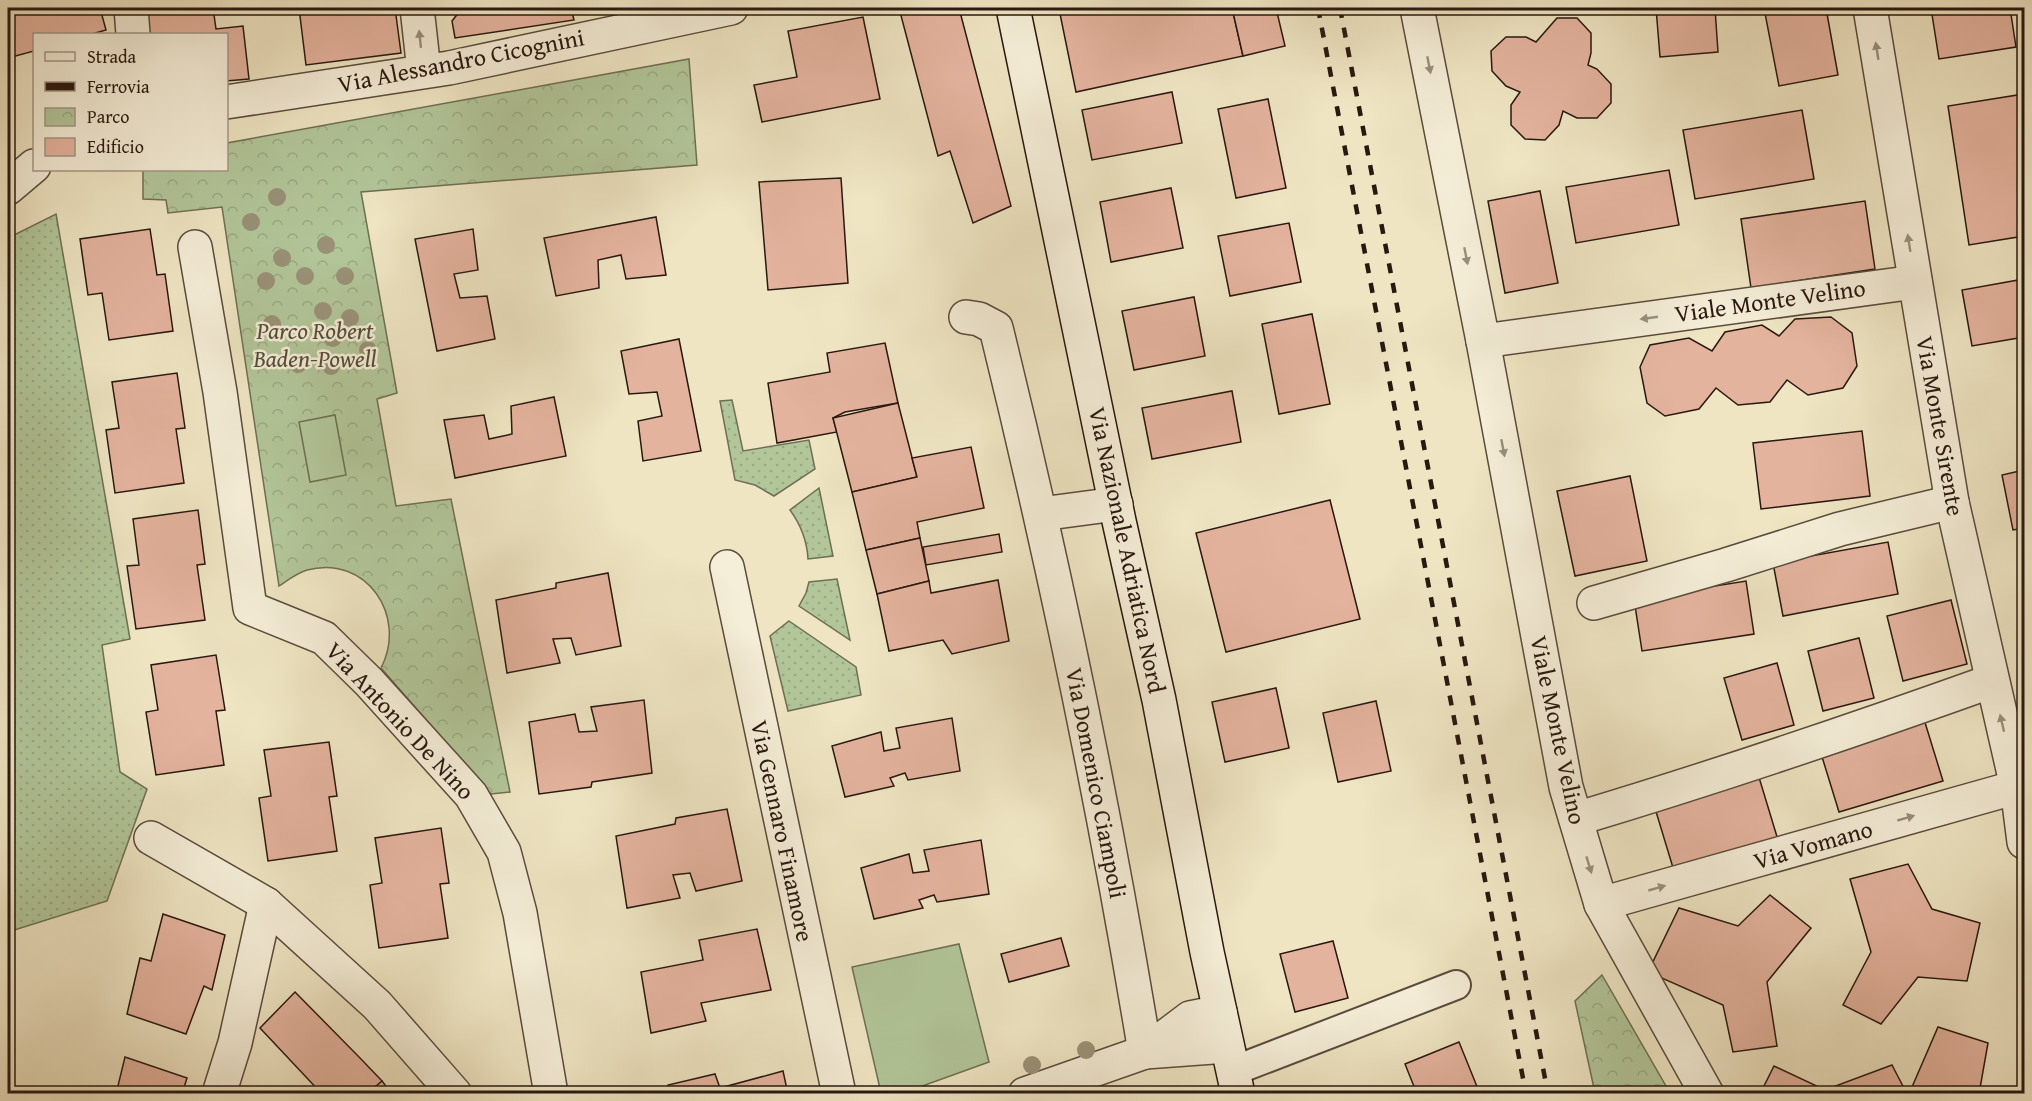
<svg xmlns="http://www.w3.org/2000/svg" width="2032" height="1101" viewBox="0 0 2032 1101" font-family="'Gentium Book Plus',serif">
<style>
.grass{fill:url(#grass-dots);stroke:#6e6f54;stroke-width:1.5}
.park{fill:url(#park-crowns);stroke:#6e6f54;stroke-width:1.5}
.garden{fill:#b2c699;stroke:#6e6f54;stroke-width:1.5}
.building{fill:#e4b39e;stroke:#291810;stroke-width:1.5}
.lines{fill:none;stroke-linecap:round;stroke-linejoin:round}
.pedestrian-casing{stroke:#5a4b3d;stroke-width:32}
.minor-casing{stroke:#5a4b3d;stroke-width:36}
.secondary-casing{stroke:#291810;stroke-width:36}
.pedestrian{stroke:#f5eed8;stroke-width:28}
.minor{stroke:#f5eed8;stroke-width:33}
.secondary{stroke:#f5eed8;stroke-width:33}
.rail{stroke:#291810;stroke-width:4.5;stroke-dasharray:10 10;stroke-linecap:butt}
.tree{fill:#999177}
.oneway{fill:#998e7e}
.labels{text-anchor:middle;stroke-width:5;stroke-linejoin:round;paint-order:stroke}
.street-label{font-size:24px;fill:#291810;stroke:#f5eed8}
.park-label{font-size:24px;font-style:italic;fill:#524c39;stroke:#f5eed8}
</style>
<defs>
<pattern id="grass-dots" width="8" height="8" patternUnits="userSpaceOnUse" patternTransform="scale(1.5)"><rect width="8" height="8" fill="#b2c699"/><path d="M2 2h.1M6 6h.1" fill="none" stroke="#99a983" stroke-width="1.8" stroke-linecap="round"/></pattern>
<pattern id="park-crowns" width="20" height="18" patternUnits="userSpaceOnUse" patternTransform="scale(1.5)"><rect width="20" height="18" fill="#b2c699"/><path d="M2 6a3 3 0 1 1 6 0M12 15a3 3 0 1 1 6 0" fill="none" stroke="#99a983"/></pattern>
</defs>
<rect width="100%" height="100%" fill="#efe5c3"/>
<filter id="stains"><feTurbulence type="fractalNoise" baseFrequency=".00333" numOctaves="4"/><feColorMatrix values="0 0 0 0 .2 0 0 0 0 .09 0 0 0 0 .02 0 0 0 .5 -.17"/></filter>
<radialGradient id="worn" r=".72"><stop offset=".6" stop-color="#630" stop-opacity="0"/><stop offset="1" stop-color="#630" stop-opacity=".3"/></radialGradient>
<g class="grass">
<polygon points="56,214 130,639 102,645 120,772 147,789 107,901 8,932 8,238"/>
<polygon points="732,400 743,451 809,440 815,469 774,496 755,485 735,480 720,401"/>
<path d="M819,488L833,556L808,559C807,540 801,525 790,510Z"/>
<polygon points="837,579 850,640 799,606 806,593 809,582"/>
<polygon points="789,621 856,667 861,695 788,711 770,636"/>
</g>
<g class="park">
<path d="M689,59L697,165L361,192L397,393L377,399L396,506L451,499L510,792L491,794L381,668C408,616 366,554 307,570C297,573 288,580 279,586L222,207L168,213L166,200L143,199V170H226L227,143Z"/>
<polygon points="1602,975 1670,1093 1595,1093 1575,1001"/>
</g>
<g class="garden">
<polygon points="335,415 346,475 310,482 299,422"/>
<polygon points="959,944 989,1062 903,1093 881,1093 852,967"/>
</g>
<g class="building">
<polygon points="8,8 100,8 106,30 92,34 34,34 34,51 8,58"/>
<polygon points="142,8 213,8 216,29 243,26 249,79 226,81 226,34 145,34"/>
<polygon points="299,8 395,8 401,53 306,65"/>
<polygon points="458,8 571,8 574,20 455,38 452,21 459,12"/>
<polygon points="899,8 959,8 1011,206 973,223 950,151 938,156"/>
<polygon points="1068,8 1232,8 1243,56 1076,92 1059,9"/>
<polygon points="1232,8 1276,8 1285,46 1243,56"/>
<polygon points="1656,8 1715,8 1718,52 1660,57"/>
<polygon points="1764,8 1826,8 1838,75 1779,86"/>
<polygon points="1931,8 2010,8 2016,47 1939,59"/>
<polygon points="863,17 880,99 762,122 754,85 797,77 788,31"/>
<polygon points="1557,18 1577,18 1591,33 1591,53 1588,65 1597,69 1611,84 1611,103 1597,118 1577,118 1563,111 1559,125 1545,140 1525,139 1511,125 1511,105 1520,92 1506,86 1492,71 1491,51 1506,37 1526,37 1536,42"/>
<polygon points="1172,92 1182,143 1092,160 1082,110"/>
<polygon points="2024,94 2024,236 1969,245 1948,106"/>
<polygon points="1268,99 1286,188 1236,198 1218,109"/>
<polygon points="1802,110 1814,179 1695,199 1683,130"/>
<polygon points="1669,170 1679,225 1576,243 1566,187"/>
<polygon points="841,178 848,283 768,290 759,182"/>
<polygon points="1171,188 1183,248 1111,262 1100,202"/>
<polygon points="1540,191 1558,283 1505,293 1488,201"/>
<polygon points="1865,201 1875,269 1751,288 1741,219"/>
<polygon points="656,217 666,275 626,279 621,255 598,260 599,288 556,296 544,238"/>
<polygon points="1289,223 1301,282 1230,296 1218,236"/>
<polygon points="150,229 157,275 165,274 173,331 109,340 102,293 88,295 80,239"/>
<polygon points="473,229 478,270 454,274 460,298 487,296 495,339 437,351 415,239"/>
<polygon points="2024,279 2024,337 1972,346 1962,290"/>
<polygon points="1194,297 1205,356 1134,370 1122,311"/>
<polygon points="1312,314 1330,404 1279,414 1262,324"/>
<polygon points="1831,317 1852,333 1857,366 1843,388 1808,395 1787,380 1770,402 1738,405 1716,388 1699,409 1665,416 1647,403 1640,367 1650,345 1689,338 1712,351 1725,332 1762,325 1779,336 1795,319"/>
<polygon points="679,339 701,451 643,461 638,421 662,416 657,392 629,394 621,351"/>
<polygon points="885,343 898,403 845,412 833,418 837,432 777,443 768,383 830,372 827,353"/>
<polygon points="177,373 185,428 176,429 184,483 115,493 106,430 119,428 112,382"/>
<polygon points="1232,391 1241,442 1152,459 1142,408"/>
<polygon points="554,397 566,456 455,478 444,420 484,415 489,439 512,434 511,406"/>
<polygon points="898,403 917,477 852,492 833,418"/>
<polygon points="1862,431 1870,496 1761,509 1753,443"/>
<polygon points="971,447 984,508 917,522 920,538 866,550 852,492 917,477 912,458"/>
<polygon points="2024,470 2024,528 2013,530 2002,475"/>
<polygon points="1630,476 1647,561 1575,576 1557,491"/>
<polygon points="1330,500 1360,619 1226,652 1196,533"/>
<polygon points="198,510 205,564 197,565 205,620 136,629 127,566 139,565 133,519"/>
<polygon points="999,534 1002,552 926,565 923,547"/>
<polygon points="920,538 929,581 877,594 866,550"/>
<polygon points="1888,542 1898,594 1783,616 1773,563"/>
<polygon points="608,573 621,646 576,655 571,638 553,639 560,663 507,673 496,600 556,588 556,583"/>
<polygon points="998,580 1009,641 952,654 943,640 889,651 877,594 929,581 931,593"/>
<polygon points="1746,581 1754,634 1642,651 1634,599"/>
<polygon points="1951,600 1967,664 1903,681 1887,616"/>
<polygon points="1859,638 1874,698 1823,711 1808,651"/>
<polygon points="216,655 225,710 216,711 224,765 156,775 146,712 158,710 151,665"/>
<polygon points="1777,663 1794,725 1742,740 1724,678"/>
<polygon points="1276,688 1289,748 1225,762 1212,702"/>
<polygon points="644,700 652,773 592,782 591,787 539,794 529,722 575,714 579,732 597,731 591,707"/>
<polygon points="1376,701 1391,771 1338,782 1323,713"/>
<polygon points="1923,716 1943,781 1839,812 1819,747"/>
<polygon points="952,718 960,771 908,780 905,773 890,778 894,786 845,797 832,746 881,732 884,751 900,748 896,728"/>
<polygon points="329,742 337,796 329,797 337,851 268,861 259,798 271,796 264,750"/>
<polygon points="1758,774 1778,840 1674,871 1654,805"/>
<polygon points="727,809 742,881 696,891 690,873 673,875 680,898 627,908 616,836 675,824 676,818"/>
<polygon points="441,828 449,883 440,884 448,938 379,948 370,885 382,883 375,838"/>
<polygon points="981,840 989,894 937,902 934,895 919,900 923,908 874,919 861,868 909,854 913,873 929,871 924,850"/>
<polygon points="1908,864 1932,909 1980,923 1967,981 1918,977 1881,1024 1843,1005 1871,952 1850,879"/>
<polygon points="1770,895 1811,928 1767,982 1777,1046 1733,1052 1723,1005 1648,972 1679,908 1738,926"/>
<polygon points="163,914 225,935 212,990 204,986 186,1034 127,1014 140,958 151,961"/>
<polygon points="757,929 771,990 701,1003 706,1021 651,1033 641,972 703,960 699,940"/>
<polygon points="1061,938 1069,966 1009,982 1001,954"/>
<polygon points="1333,941 1348,998 1295,1012 1280,954"/>
<polygon points="295,992 361,1059 382,1081 367,1094 322,1094 260,1028"/>
<polygon points="1938,1027 1988,1043 1979,1094 1909,1094"/>
<polygon points="1459,1042 1480,1094 1417,1094 1405,1064"/>
<polygon points="125,1057 187,1078 182,1094 116,1094"/>
<polygon points="1892,1065 1907,1094 1760,1094 1774,1066 1825,1090"/>
<polygon points="783,1071 788,1094 669,1094 668,1085 715,1074 720,1088"/>
<polygon points="382,1081 392,1094 367,1094"/>
</g>
<g class="lines">
<defs>
<polyline id="pedestrian" points="1233,1071 1456,985"/>
<g id="minor">
<polyline points="131,8 133,34"/>
<polyline points="417,8 424,71"/>
<polyline points="1417,8 1483,341 1566,787 1601,904 1707,1094"/>
<polyline points="1870,8 1952,502 2017,787 2024,842"/>
<polyline points="226,102 449,68 731,8"/>
<polyline points="8,188 34,166"/>
<polyline points="195,247 220,392 250,608 324,638 369,682 471,795 504,852 520,913 551,1094"/>
<path d="M966,317L979,319L996,328C1055,568 1105,809 1145,1052"/>
<polyline points="1483,341 1915,282"/>
<polyline points="1041,514 1116,504"/>
<polyline points="727,567 839,1094"/>
<polyline points="1594,603 1726,565 1840,529 1952,502"/>
<path d="M1576,819C1716,777 1855,730 1992,681"/>
<polyline points="151,838 266,904 377,1005 455,1094"/>
<polyline points="1601,904 2024,785"/>
<polyline points="1145,1052 1227,1046"/>
<polyline points="219,1094 235,1043 266,904"/>
<polyline points="1025,1094 1145,1052 1190,1018 1220,1012"/>
</g>
<polyline id="secondary" points="1013,8 1119,521 1159,700 1207,952 1238,1094"/>
</defs>
<use href="#pedestrian" class="pedestrian-casing"/>
<use href="#minor" class="minor-casing"/>
<use href="#secondary" class="secondary-casing"/>
<use href="#pedestrian" class="pedestrian"/>
<use href="#minor" class="minor"/>
<use href="#secondary" class="secondary"/>
<g class="rail">
<polyline points="1318,8 1526,1094"/>
<polyline points="1340,8 1548,1094"/>
</g>
</g>
<g class="tree">
<circle cx="277" cy="197" r="9"/>
<circle cx="251" cy="222" r="9"/>
<circle cx="326" cy="245" r="9"/>
<circle cx="282" cy="258" r="9"/>
<circle cx="305" cy="276" r="9"/>
<circle cx="345" cy="276" r="9"/>
<circle cx="266" cy="281" r="9"/>
<circle cx="323" cy="311" r="9"/>
<circle cx="350" cy="318" r="9"/>
<circle cx="272" cy="324" r="9"/>
<circle cx="333" cy="338" r="9"/>
<circle cx="368" cy="350" r="9"/>
<circle cx="298" cy="364" r="9"/>
<circle cx="331" cy="366" r="9"/>
<circle cx="1086" cy="1050" r="9"/>
<circle cx="1032" cy="1065" r="9"/>
</g>
<defs><path id="oneway-solid" d="M-6-.8H1V-3.2L6.5 0L1 3.2V.8H-6Z" transform="scale(1.5)"/></defs>
<g class="oneway">
<use href="#oneway-solid" transform="translate(420 39) rotate(-96)"/>
<use href="#oneway-solid" transform="translate(1877 51) rotate(-99)"/>
<use href="#oneway-solid" transform="translate(1429 65) rotate(79)"/>
<use href="#oneway-solid" transform="translate(1909 243) rotate(-99)"/>
<use href="#oneway-solid" transform="translate(1466 256) rotate(79)"/>
<use href="#oneway-solid" transform="translate(1649 318) rotate(172)"/>
<use href="#oneway-solid" transform="translate(1503 448) rotate(79)"/>
<use href="#oneway-solid" transform="translate(2002 723) rotate(-103)"/>
<use href="#oneway-solid" transform="translate(1906 818) rotate(-16)"/>
<use href="#oneway-solid" transform="translate(1589 865) rotate(73)"/>
<use href="#oneway-solid" transform="translate(1657 888) rotate(-16)"/>
</g>
<g class="labels">
<g class="street-label">
<text transform="translate(461 61) rotate(-11)" y="8">Via Alessandro Cicognini</text>
<text transform="translate(1770 301) rotate(-8)" y="8">Viale Monte Velino</text>
<text transform="translate(1940 426) rotate(80)" y="8">Via Monte Sirente</text>
<text transform="translate(1127 550) rotate(78)" y="8">Via Nazionale Adriatica Nord</text>
<text transform="translate(400 721) rotate(47)" y="8">Via Antonio De Nino</text>
<text transform="translate(1558 730) rotate(78)" y="8">Viale Monte Velino</text>
<text transform="translate(1096 783) rotate(79)" y="8">Via Domenico Ciampoli</text>
<text transform="translate(782 831) rotate(78)" y="8">Via Gennaro Finamore</text>
<text transform="translate(1813 845) rotate(-16)" y="8">Via Vomano</text>
</g>
<g class="park-label">
<text x="315" y="339">Parco Robert<tspan x="315" dy="28">Baden-Powell</tspan></text>
</g>
</g>
<rect width="2032" height="1101" fill="none" stroke="#efe5c3" stroke-width="30"/>
<rect x="9" y="9" width="2014" height="1083" fill="none" stroke="#291810" stroke-width="3"/>
<rect x="15" y="15" width="2002" height="1071" fill="none" stroke="#291810" stroke-width="1.5"/>
<rect x="33" y="33" width="195" height="138" fill="#f5eed8" stroke="#a39888" stroke-width="1.5"/>
<rect x="45" y="52" width="30" height="9" fill="#f5eed8" stroke="#a39888" stroke-width="1.5"/>
<text x="87" y="63" font-size="18" fill="#291810">Strada</text>
<rect x="45" y="82" width="30" height="9" fill="#291810" stroke="#a39888" stroke-width="1.5"/>
<text x="87" y="93" font-size="18" fill="#291810">Ferrovia</text>
<rect x="45" y="108" width="30" height="18" fill="url(#park-crowns)" stroke="#a39888" stroke-width="1.5"/>
<text x="87" y="123" font-size="18" fill="#291810">Parco</text>
<rect x="45" y="138" width="30" height="18" fill="#e4b39e" stroke="#a39888" stroke-width="1.5"/>
<text x="87" y="153" font-size="18" fill="#291810">Edificio</text>
<rect width="100%" height="100%" filter="url(#stains)"/>
<rect width="100%" height="100%" fill="url(#worn)"/>
</svg>
